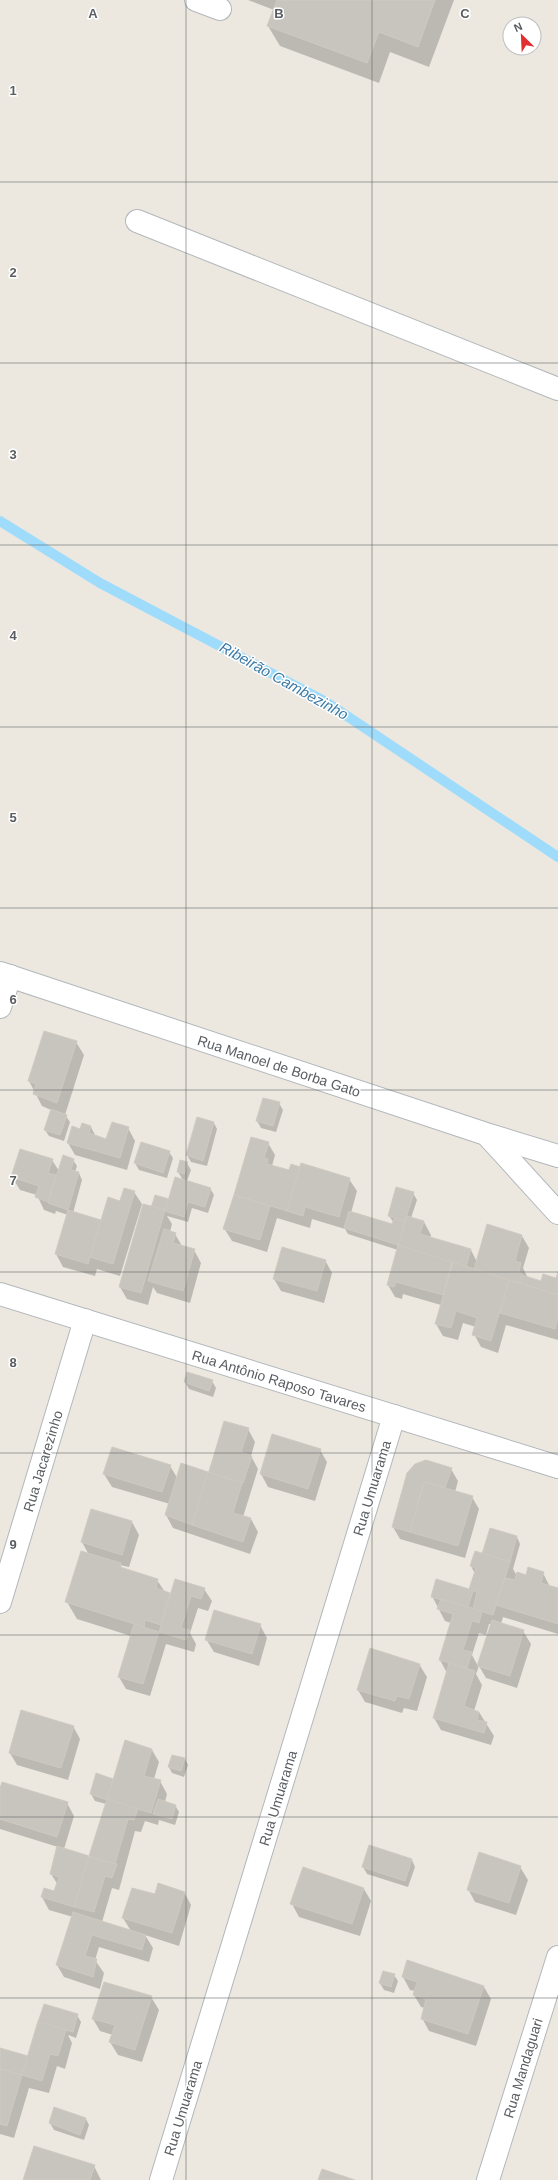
<svg xmlns="http://www.w3.org/2000/svg" width="558" height="2180" viewBox="0 0 558 2180" font-family="Arial,sans-serif">
<style>
.shadow{fill:#0003;fill-rule:evenodd}
.lines{fill:none;stroke-linecap:round;stroke-linejoin:round}
.stream{stroke:#9fdcfc;stroke-width:10}
.building{fill:#c8c5bf;stroke:#d0c9bf}
.minor-casing{stroke:#b3b7bb;stroke-width:24}
.minor{stroke:#fff;stroke-width:22}
.grid{fill:none;stroke:#595d61;stroke-width:1;stroke-opacity:0.55}
.labels{text-anchor:middle;stroke-width:3;stroke-linejoin:round;paint-order:stroke}
.street-label{font-size:14px;fill:#595d61;stroke:#fff}
.water-label{font-size:15px;font-style:italic;fill:#3c79a4;stroke:#fff}
.grid-label{font-size:13px;text-anchor:middle;font-weight:bold;fill:#595d61;stroke:#fff;stroke-width:3;stroke-linejoin:round;paint-order:stroke}
</style>
<rect width="100%" height="100%" fill="#ece8e0"/>
<g class="shadow">
<polygon points="248,0 454,0 429,67 390,52 379,83 280,46 268,26 274,10"/>
<polygon points="76,1042 84,1055 65,1115 70,1122 64,1141 49,1136 45,1130 51,1110 42,1106 29,1081"/>
<polygon points="279,1103 283,1110 276,1132 261,1128 257,1121"/>
<polygon points="198,1118 214,1123 217,1129 207,1166 191,1162 187,1155"/>
<polygon points="91,1127 96,1137 107,1140 128,1128 135,1141 127,1170 75,1155 68,1143 80,1131"/>
<path d="M251,1138L268,1143L275,1155L272,1166L290,1172L349,1179L357,1191L351,1213L393,1225L394,1223L389,1216L413,1193L417,1200L411,1218L424,1222L431,1235L430,1238L471,1250L477,1262L522,1236L529,1248L523,1268L528,1278L541,1282L556,1279L558,1273V1340L506,1325L498,1353L481,1347L474,1334L476,1327L463,1323L458,1340L443,1336L436,1324L441,1305L403,1294L402,1299L395,1297L388,1285L398,1250L348,1234L345,1229L312,1219L310,1228L277,1218L267,1252L232,1241L224,1228ZM451,1261L454,1262L448,1278H447Z"/>
<polygon points="169,1152 173,1158 167,1178 139,1170 135,1163"/>
<polygon points="52,1160 59,1171 73,1160 77,1166 75,1172 79,1173 82,1180 73,1213 102,1221 134,1192 142,1204 120,1276 97,1269 95,1276 63,1267 56,1254 68,1215 56,1211 55,1214 44,1210 37,1195 20,1190 12,1177"/>
<polygon points="187,1163 191,1170 187,1181 210,1188 214,1195 208,1213 192,1208 188,1222 167,1216 172,1224 170,1232 175,1234 182,1246 194,1250 201,1263 190,1303 157,1293 153,1287 148,1305 127,1299 120,1287 155,1196 170,1200 183,1180 178,1172"/>
<polygon points="325,1260 332,1273 324,1303 281,1291 274,1279"/>
<polygon points="212,1381 216,1388 213,1397 189,1389 185,1382"/>
<polygon points="225,1422 248,1429 255,1442 251,1456 258,1469 243,1517 251,1519 258,1532 250,1554 173,1528 166,1515 170,1504 112,1487 104,1474 170,1466 178,1479 208,1473"/>
<polygon points="320,1450 327,1462 315,1501 268,1487 261,1474"/>
<polygon points="451,1469 458,1481 455,1492 472,1497 479,1509 465,1558 400,1539 393,1527"/>
<polygon points="92,1510 132,1522 139,1535 129,1567 120,1565 123,1569 157,1580 165,1592 171,1596 204,1589 212,1601 208,1611 198,1608 190,1633 196,1644 194,1652 166,1644 150,1696 126,1689 119,1677 131,1636 77,1619 67,1602 89,1555 82,1542"/>
<path d="M491,1529L517,1537L520,1544L513,1569L517,1576L543,1573L550,1587L558,1589V1634L503,1617L501,1624L523,1631L531,1644L517,1688L486,1678L479,1666L476,1674L482,1685L474,1711L479,1712L494,1736L491,1745L441,1730L434,1718L447,1673L440,1660L451,1623L445,1621L432,1596L470,1591L475,1574L471,1566L483,1555ZM489,1624H491L478,1666L472,1655L479,1633L486,1635Z"/>
<polygon points="260,1625 267,1638 259,1666 214,1652 206,1639"/>
<polygon points="419,1664 427,1677 417,1711 404,1708 402,1713 365,1702 358,1690"/>
<polygon points="73,1726 80,1739 68,1780 17,1765 10,1753"/>
<polygon points="152,1750 159,1762 154,1779 160,1781 167,1794 165,1802 175,1805 179,1812 175,1825 159,1820 158,1825 145,1821 141,1832 135,1831 119,1890 112,1888 102,1922 131,1931 123,1918 156,1896 184,1892 191,1905 179,1946 145,1935 153,1948 149,1962 99,1947 95,1960 104,1973 100,1989 64,1977 57,1965 73,1917 49,1910 42,1897 44,1889 55,1893 58,1885 51,1874 58,1847 0,1829 0,1791 67,1803 74,1816 64,1849 90,1857 106,1804 95,1801 91,1794 97,1774 114,1780"/>
<polygon points="185,1759 188,1765 184,1777 172,1773 169,1767"/>
<polygon points="370,1846 412,1860 415,1867 408,1887 367,1874 363,1867"/>
<polygon points="520,1867 528,1880 516,1915 475,1902 468,1889"/>
<polygon points="364,1889 371,1901 360,1936 299,1917 292,1904"/>
<polygon points="384,1972 394,1975 398,1981 394,1993 384,1990 380,1983"/>
<polygon points="403,1977 484,1987 491,1999 476,2046 429,2031 422,2018 425,2008 421,2007 414,1995 415,1991 410,1990"/>
<polygon points="151,1997 159,2010 142,2062 118,2055 110,2042 113,2035 100,2031 93,2019"/>
<polygon points="77,2015 81,2022 76,2038 68,2035 72,2043 65,2069 57,2066 49,2093 29,2088 14,2138 0,2134 0,2049 29,2057"/>
<polygon points="86,2119 89,2125 84,2140 54,2130 50,2123"/>
<polygon points="94,2166 101,2180 24,2180"/>
</g>
<g class="lines">
<polyline class="stream" points="0,521 100,583 326,702 558,857"/>
</g>
<g class="building">
<polygon points="277,0 435,0 418,47 379,32 367,63 267,26"/>
<polygon points="44,1031 77,1041 57,1103 33,1094 36,1084 28,1081"/>
<polygon points="263,1098 280,1102 273,1126 256,1121"/>
<polygon points="51,1109 67,1115 60,1135 44,1130"/>
<polygon points="197,1117 214,1122 203,1161 186,1155"/>
<polygon points="112,1122 129,1127 120,1158 67,1143 72,1126 80,1129 82,1123 91,1126 89,1133 106,1139"/>
<polygon points="251,1137 269,1142 264,1158 268,1159 267,1164 289,1170 291,1164 300,1167 287,1211 234,1195"/>
<polygon points="141,1142 170,1151 163,1173 134,1163"/>
<polygon points="20,1149 53,1159 48,1173 56,1175 48,1202 35,1197 39,1186 11,1177"/>
<polygon points="63,1155 74,1159 71,1170 79,1172 68,1210 48,1203"/>
<polygon points="180,1160 188,1162 184,1174 177,1172"/>
<polygon points="301,1163 350,1178 339,1217 305,1207 303,1216 287,1211"/>
<polygon points="175,1177 211,1188 205,1207 188,1202 184,1217 165,1211"/>
<polygon points="396,1187 414,1192 405,1221 388,1216"/>
<polygon points="124,1188 135,1191 113,1264 90,1257 108,1197 120,1201"/>
<polygon points="155,1195 169,1199 165,1210 152,1206"/>
<polygon points="234,1195 270,1206 260,1240 223,1229"/>
<polygon points="143,1204 165,1210 141,1293 119,1287"/>
<polygon points="68,1210 101,1220 88,1264 55,1254"/>
<polygon points="349,1211 392,1224 394,1219 405,1222 398,1245 344,1228"/>
<polygon points="407,1216 424,1221 420,1234 471,1249 466,1267 398,1246"/>
<polygon points="487,1224 522,1235 515,1261 521,1263 519,1272 522,1274 519,1283 474,1269"/>
<polygon points="164,1229 176,1233 173,1243 195,1249 183,1291 148,1281"/>
<polygon points="398,1245 452,1262 443,1295 396,1282 394,1287 387,1285"/>
<polygon points="282,1247 326,1260 317,1291 273,1279"/>
<polygon points="453,1262 509,1280 491,1341 472,1335 477,1318 456,1311 451,1328 435,1324"/>
<polygon points="558,1272 558,1295 520,1284 522,1275 541,1281 543,1274 556,1278"/>
<polygon points="509,1280 558,1295 558,1318 555,1329 500,1313"/>
<polygon points="187,1372 213,1380 209,1391 184,1382"/>
<polygon points="224,1421 249,1428 241,1452 252,1456 243,1483 209,1472"/>
<polygon points="272,1434 321,1449 308,1489 260,1474"/>
<polygon points="112,1447 171,1465 162,1492 103,1474"/>
<polygon points="426,1460 452,1468 445,1488 424,1482 410,1532 392,1527 407,1473 415,1464"/>
<polygon points="181,1463 208,1472 192,1525 165,1515"/>
<polygon points="208,1472 242,1483 233,1513 251,1518 243,1542 192,1525"/>
<polygon points="424,1482 473,1496 458,1546 410,1532"/>
<polygon points="91,1509 132,1521 122,1555 81,1542"/>
<polygon points="490,1528 517,1536 510,1562 482,1554"/>
<polygon points="81,1551 121,1563 120,1567 158,1579 156,1588 170,1593 161,1625 145,1620 144,1627 65,1602"/>
<polygon points="475,1551 510,1562 493,1615 473,1609 477,1592 473,1591 468,1607 431,1597 436,1579 469,1589 476,1568 470,1566"/>
<polygon points="528,1567 544,1572 541,1583 558,1588 558,1624 496,1605 505,1578 515,1580 517,1572 526,1575"/>
<polygon points="175,1579 205,1588 201,1599 191,1596 181,1628 190,1630 186,1640 159,1632"/>
<polygon points="441,1599 482,1611 479,1623 472,1621 463,1650 472,1652 467,1668 439,1660 453,1614 437,1609"/>
<polygon points="214,1610 261,1624 252,1654 205,1640"/>
<polygon points="492,1620 524,1630 510,1676 477,1666"/>
<polygon points="134,1624 159,1632 143,1684 118,1677"/>
<polygon points="370,1648 420,1664 409,1699 397,1696 395,1701 357,1690"/>
<polygon points="449,1663 475,1671 464,1706 479,1712 477,1720 487,1722 484,1733 433,1718"/>
<polygon points="21,1710 74,1726 61,1768 9,1753"/>
<polygon points="125,1740 152,1749 144,1776 161,1780 151,1813 107,1800"/>
<polygon points="172,1755 185,1758 181,1771 168,1767"/>
<polygon points="96,1773 113,1779 107,1800 90,1794"/>
<polygon points="2,1782 68,1802 57,1837 0,1819 0,1788"/>
<polygon points="107,1799 138,1809 134,1820 128,1819 115,1864 89,1856"/>
<polygon points="158,1799 176,1805 172,1819 153,1814"/>
<polygon points="369,1845 412,1859 405,1881 362,1867"/>
<polygon points="57,1846 89,1856 74,1907 41,1897 44,1888 54,1891 59,1877 50,1874"/>
<polygon points="479,1852 521,1866 509,1903 467,1890"/>
<polygon points="89,1857 117,1864 112,1878 105,1876 94,1912 74,1907"/>
<polygon points="303,1867 364,1888 352,1924 290,1904"/>
<polygon points="158,1883 185,1892 172,1933 122,1918 132,1888 155,1894"/>
<polygon points="73,1912 146,1935 142,1950 92,1935 85,1956 97,1959 93,1977 56,1965"/>
<polygon points="407,1960 484,1986 468,2034 421,2019 426,1999 413,1995 417,1982 402,1977"/>
<polygon points="383,1971 395,1974 391,1987 379,1983"/>
<polygon points="104,1982 152,1996 135,2050 109,2042 115,2025 92,2019"/>
<polygon points="44,2004 78,2014 73,2032 38,2022"/>
<polygon points="38,2021 66,2030 58,2056 50,2054 42,2081 22,2075"/>
<polygon points="0,2048 28,2056 22,2075 0,2069"/>
<polygon points="0,2069 22,2075 7,2126 0,2124"/>
<polygon points="54,2107 86,2118 80,2135 49,2123"/>
<polygon points="34,2146 95,2165 90,2180 23,2180"/>
<polygon points="322,2169 355,2180 318,2180"/>
</g>
<g class="lines">
<defs>
<g id="minor">
<polyline points="196,0 220,9"/>
<polyline points="137,221 558,389"/>
<polyline points="0,973 486,1134 558,1156"/>
<polyline points="0,1007 10,976"/>
<polyline points="487,1135 558,1213"/>
<polyline points="0,1294 558,1467"/>
<polyline points="0,1602 85,1320"/>
<polyline points="161,2180 394,1416"/>
<polyline points="488,2180 558,1957"/>
</g>
</defs>
<use href="#minor" class="minor-casing"/>
<use href="#minor" class="minor"/>
</g>
<path class="grid" d="M186,0V2180M372,0V2180M0,182H558M0,363H558M0,545H558M0,727H558M0,908H558M0,1090H558M0,1272H558M0,1453H558M0,1635H558M0,1817H558M0,1998H558"/>
<g class="labels">
<g class="street-label">
<text transform="translate(279 1066) rotate(18)" y="5">Rua Manoel de Borba Gato</text>
<text transform="translate(279 1381) rotate(17)" y="5">Rua Antônio Raposo Tavares</text>
<text transform="translate(43 1461) rotate(-73)" y="5">Rua Jacarezinho</text>
<text transform="translate(372 1488) rotate(-73)" y="5">Rua Umuarama</text>
<text transform="translate(278 1798) rotate(-73)" y="5">Rua Umuarama</text>
<text transform="translate(523 2068) rotate(-73)" y="5">Rua Mandaguari</text>
<text transform="translate(183 2108) rotate(-73)" y="5">Rua Umuarama</text>
</g>
<g class="water-label">
<text transform="translate(284 681) rotate(29)" y="5">Ribeirão Cambezinho</text>
</g>
</g>
<g class="grid-label">
<text x="93" y="18">A</text>
<text x="279" y="18">B</text>
<text x="465" y="18">C</text>
<text x="13" y="95">1</text>
<text x="13" y="277">2</text>
<text x="13" y="459">3</text>
<text x="13" y="640">4</text>
<text x="13" y="822">5</text>
<text x="13" y="1004">6</text>
<text x="13" y="1185">7</text>
<text x="13" y="1367">8</text>
<text x="13" y="1549">9</text>
</g>
<g transform="translate(522 36) rotate(336)"><circle r="19" fill="#ffffff" stroke="#bdbec0"/>
<path d="M0-3L7 15L0 10L-7 15Z" fill="#e32e31"/>
<text y="-6" font-size="11" font-weight="bold" text-anchor="middle" fill="#595d61">N</text>
</g>
</svg>
